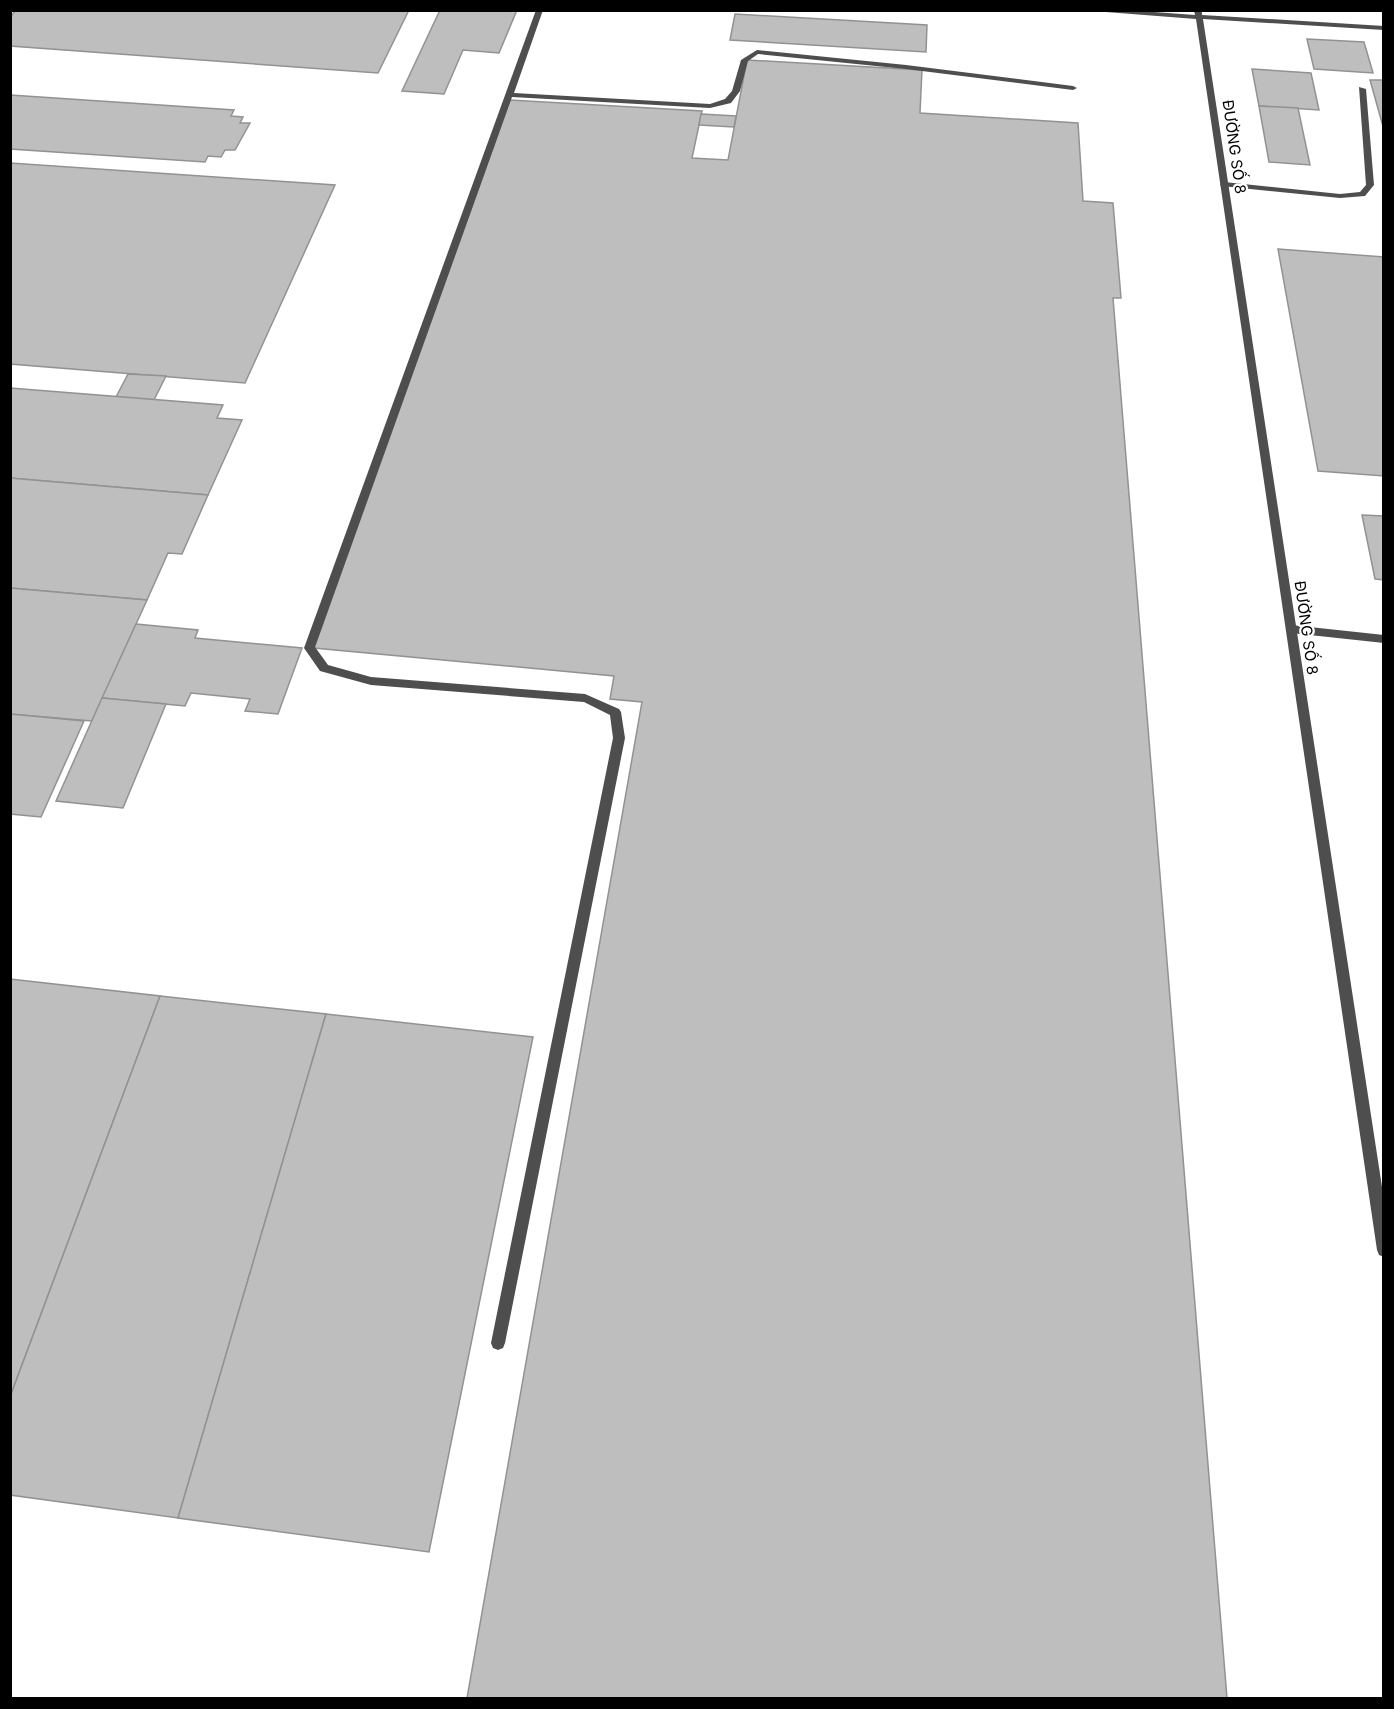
<svg xmlns="http://www.w3.org/2000/svg" width="1394" height="1709" viewBox="0 0 1394 1709" font-family="Inter,sans-serif">
<style>
.building{fill:#bebebe;stroke:#929292;stroke-width:1.5}
.lines{fill:none;stroke-linecap:round;stroke-linejoin:round}
.service{fill:#4e4e4e;fill-rule:evenodd}
.minor{fill:#4e4e4e;fill-rule:evenodd}
.labels{text-anchor:middle;stroke-width:4.5;stroke-linejoin:round;paint-order:stroke}
.street-label{font-size:15px;fill:#000;stroke:#fff}
</style>
<rect width="100%" height="100%" fill="#fff"/>
<g class="building">
<polygon points="16,10 409,10 378,73 10,46 10,17"/>
<polygon points="440,10 517,10 499,53 463,50 444,94 402,91"/>
<polygon points="735,14 927,25 926,52 730,40"/>
<polygon points="1307,39 1364,42 1373,73 1314,69"/>
<polygon points="747,60 922,70 920,113 1078,123 1083,201 1113,203 1121,298 1113,298 1227,1698 467,1698 642,702 610,699 614,676 314,648 510,100 702,111 692,158 728,160"/>
<polygon points="1252,69 1311,73 1319,110 1259,106"/>
<polygon points="1370,80 1384,80 1384,130"/>
<polygon points="10,95 234,110 231,116 243,117 240,123 250,123 235,150 225,150 221,157 208,156 205,162 10,149"/>
<polygon points="1259,106 1298,108 1310,165 1269,162"/>
<polygon points="701,114 736,116 734,127 699,125"/>
<polygon points="10,163 335,185 245,383 10,364"/>
<polygon points="1278,249 1384,257 1384,476 1318,471"/>
<polygon points="128,374 166,376 154,400 116,397"/>
<polygon points="10,388 223,405 217,418 242,420 208,495 10,478"/>
<polygon points="10,478 208,495 182,554 168,553 147,600 10,588"/>
<polygon points="1362,515 1384,516 1384,580 1375,579"/>
<polygon points="10,588 147,600 92,721 10,714"/>
<polygon points="136,624 198,630 195,638 302,648 278,714 245,711 250,699 191,693 185,706 102,698"/>
<polygon points="102,698 166,704 123,808 56,801"/>
<polygon points="10,714 84,721 41,817 10,814"/>
<polygon points="10,979 160,996 10,1397"/>
<polygon points="160,996 326,1014 178,1518 10,1495 10,1397"/>
<polygon points="326,1014 533,1037 429,1552 178,1518"/>
</g>
<g class="lines">
<g class="service">
<polygon points="536,10 543,10 514,93 710,104 725,99 732,91 741,60 757,50 906,65 1073,86 1077,88 1073,90 906,69 758,54 748,61 740,91 731,103 710,108 512,97 315,647 328,665 371,677 585,694 619,709 621,712 625,738 505,1343 503,1348 498,1350 493,1348 491,1343 613,738 610,715 584,702 371,685 320,671 304,648"/>
<polygon points="1359,87 1366,89 1374,185 1365,196 1340,198 1221,186 1220,184 1224,182 1340,194 1360,192 1366,185"/>
<polygon points="1291,625 1384,635 1384,643 1291,633 1286,629"/>
</g>
<polygon class="minor" points="1080,10 1127,10 1195,15 1194,10 1202,10 1202,15 1384,26 1384,30 1203,19 1384,1200 1384,1257 1379,1255 1377,1250 1196,19"/>
</g>
<g class="labels">
<g class="street-label">
<text transform="translate(1234 147) rotate(82)" y="5">ĐƯỜNG SỐ 8</text>
<text transform="translate(1306 628) rotate(82)" y="5">ĐƯỜNG SỐ 8</text>
</g>
</g>
<rect width="1394" height="1709" fill="none" stroke="#000000" stroke-width="24"/>
</svg>
